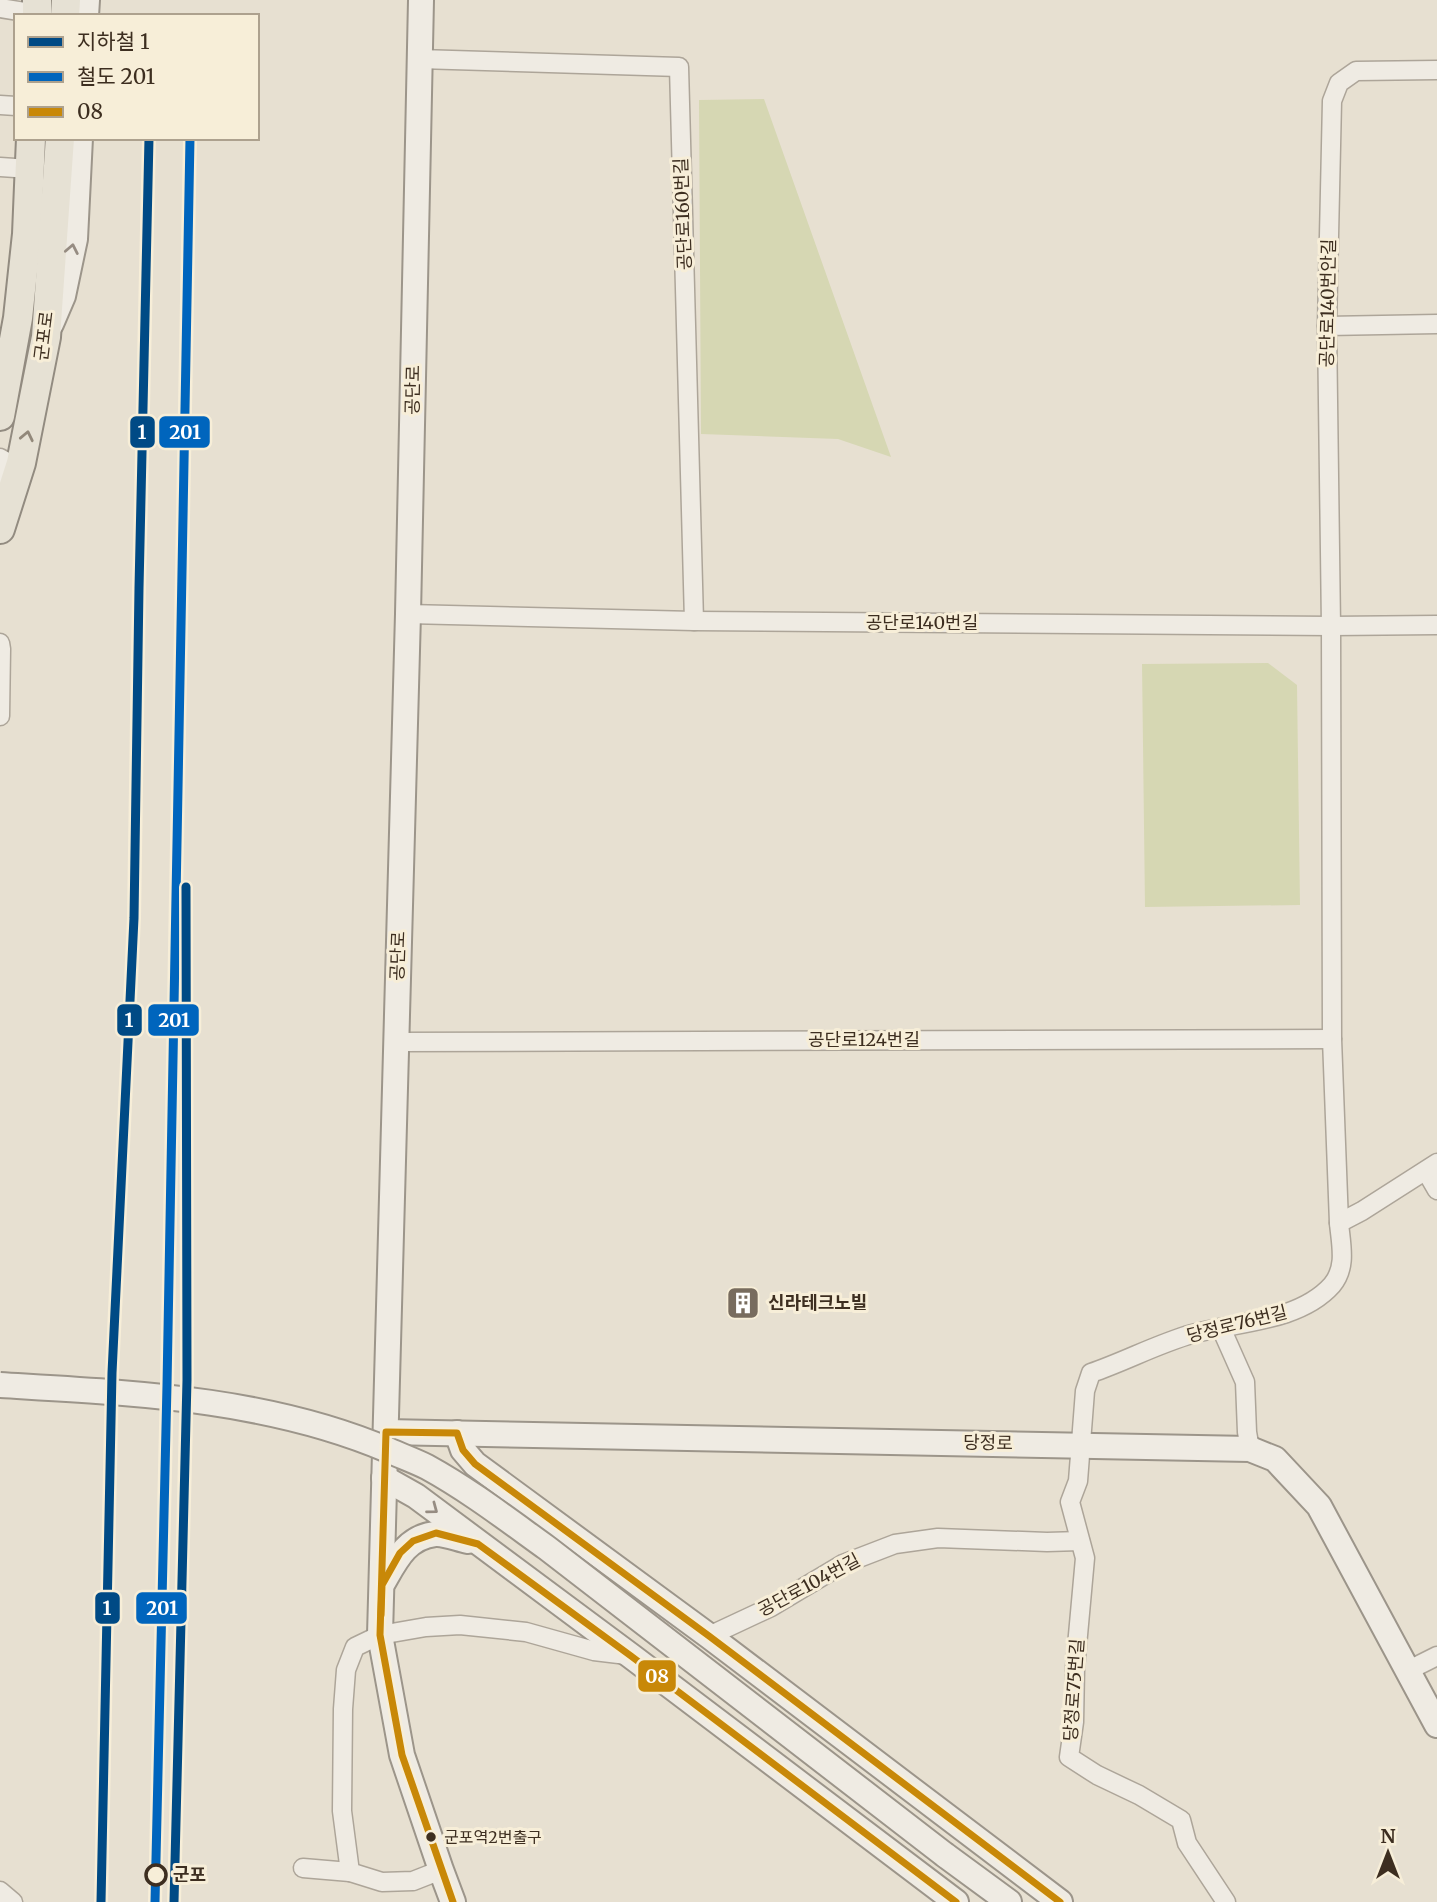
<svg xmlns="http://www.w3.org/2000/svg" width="1437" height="1902" viewBox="0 0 1437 1902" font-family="Merriweather,'Noto Sans KR',serif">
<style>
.green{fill:#d6d7b3}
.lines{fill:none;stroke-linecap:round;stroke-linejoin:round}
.street-casing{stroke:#ada599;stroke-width:21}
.secondary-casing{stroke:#9c958a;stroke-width:28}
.primary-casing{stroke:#928b80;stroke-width:32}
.street{stroke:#efebe3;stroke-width:18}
.secondary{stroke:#efebe3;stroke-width:24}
.primary{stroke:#e6e1d4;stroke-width:28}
.secondary-bridge-casing{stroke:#9c958a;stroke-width:28;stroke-linecap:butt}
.secondary-bridge{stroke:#efebe3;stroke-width:24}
.bus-1-casing{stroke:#f7eed8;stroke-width:12}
.bus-1{stroke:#c88808;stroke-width:7}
.rail-1-casing{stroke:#f7eed8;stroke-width:14}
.rail-1{stroke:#0065bd;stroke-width:9}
.metro-1-casing{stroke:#f7eed8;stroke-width:14}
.metro-1{stroke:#004a85;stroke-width:9}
.oneway{stroke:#968c82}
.oneway2{stroke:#92887a}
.bus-dot{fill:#3d2e20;stroke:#f7eed8;stroke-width:2.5}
.stop-dot{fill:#f7eed8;stroke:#3d2e20;stroke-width:3.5}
.labels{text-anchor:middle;stroke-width:6;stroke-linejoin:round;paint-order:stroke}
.bus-label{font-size:16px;fill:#3d2e20;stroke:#f7eed8;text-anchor:start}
.street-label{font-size:18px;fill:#3d2e20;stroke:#f7eed8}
.poi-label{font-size:18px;font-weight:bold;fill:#3d2e20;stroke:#f7eed8;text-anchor:start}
.stop-label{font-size:18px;font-weight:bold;fill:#3d2e20;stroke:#f7eed8;text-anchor:start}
.line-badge{stroke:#f7eed8;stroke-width:2.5}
.badge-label{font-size:19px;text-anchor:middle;font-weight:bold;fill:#fff}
</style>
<rect width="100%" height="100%" fill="#e7e0d1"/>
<g class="green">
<polygon points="764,99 891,457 838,439 701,434 699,100"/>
<polygon points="1268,663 1297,685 1300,905 1145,907 1142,664"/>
</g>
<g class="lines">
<defs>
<g id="street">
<polyline points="0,8 37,14"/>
<polyline points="419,59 679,67 694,621"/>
<polyline points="0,105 16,106"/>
<polyline points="0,167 30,169"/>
<polyline points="1327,326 1437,324"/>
<polyline points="0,458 9,463 7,481"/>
<polyline points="408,614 694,621 1331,626 1437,625"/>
<polyline points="0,643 1,649 0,716"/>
<polyline points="396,1042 1332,1039"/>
<polyline points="1426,1171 1437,1190"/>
<polyline points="1339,1223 1332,1039 1331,626 1327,326 1332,101 1339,83 1356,71 1437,70"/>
<polyline points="1221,1328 1245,1382 1247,1432 1250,1449"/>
<polyline points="709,1636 771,1607 843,1564 895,1544 938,1538 1047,1542 1080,1541"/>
<polyline points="1407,1671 1437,1656"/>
<polyline points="303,1868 350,1872"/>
<polyline points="441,1870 413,1881 382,1882 350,1872 342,1811 343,1709 346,1670 355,1647 380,1635 426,1627 460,1625 526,1632 594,1651 627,1655"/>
<polyline points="0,1891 13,1902"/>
<path d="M1226,1902L1187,1843L1181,1820L1139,1795L1097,1775L1069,1757L1074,1722L1075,1668L1085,1558L1070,1502L1078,1481L1085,1391L1091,1373C1126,1361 1157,1344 1192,1334C1236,1322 1299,1322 1332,1285C1347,1267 1341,1245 1339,1223L1362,1211L1437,1163"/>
</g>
<g id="secondary">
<polyline points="421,0 408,614 380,1635 402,1755 441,1870 453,1902"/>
<polyline points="86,16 87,0"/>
<polyline points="51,324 63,296 75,239 80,138"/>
<polyline points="386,1432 1250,1449 1275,1459 1319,1506 1437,1725"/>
<polyline points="457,1433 463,1450 475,1464 709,1636 1060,1902"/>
<polyline points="384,1478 416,1496 631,1656 956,1902"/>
<path d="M384,1581C396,1560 407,1537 435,1534C444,1533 458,1539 468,1541"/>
<polyline points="945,1855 1009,1902"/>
</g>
<g id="primary">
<polyline points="37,16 37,0"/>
<polyline points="65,16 66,0"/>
<polyline points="0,416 18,318 27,234 31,138"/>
<polyline points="0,529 21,463 46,337 60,138"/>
</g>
</defs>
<use href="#street" class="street-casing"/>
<use href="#secondary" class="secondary-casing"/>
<use href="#primary" class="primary-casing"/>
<use href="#street" class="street"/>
<use href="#secondary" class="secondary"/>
<use href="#primary" class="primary"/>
<defs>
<path id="secondary-bridge" d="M0,1385C131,1393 266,1398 388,1450C401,1456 415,1461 427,1467C469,1490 508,1520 547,1548L945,1855"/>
</defs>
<use href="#secondary-bridge" class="secondary-bridge-casing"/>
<use href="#secondary-bridge" class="secondary-bridge"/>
<defs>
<g id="bus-1">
<polyline points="381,1615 382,1585 400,1553 413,1541 436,1533 478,1544 631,1656 956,1902"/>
<polyline points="453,1902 402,1755 380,1635 386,1432 457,1433 463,1450 475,1464 709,1636 1060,1902"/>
</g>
</defs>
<use href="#bus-1" class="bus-1-casing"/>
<use href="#bus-1" class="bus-1"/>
<defs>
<polyline id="rail-1" points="155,1902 167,1385 190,138"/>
</defs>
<use href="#rail-1" class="rail-1-casing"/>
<use href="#rail-1" class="rail-1"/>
<defs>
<g id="metro-1">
<polyline points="101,1902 112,1373 134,918 139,588 149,138"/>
<polyline points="174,1902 187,1380 186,887"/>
</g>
</defs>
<use href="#metro-1" class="metro-1-casing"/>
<use href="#metro-1" class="metro-1"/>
</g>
<defs><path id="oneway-chevron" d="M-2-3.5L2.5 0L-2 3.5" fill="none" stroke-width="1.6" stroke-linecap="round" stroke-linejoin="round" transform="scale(1.75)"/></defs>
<g class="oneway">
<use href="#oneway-chevron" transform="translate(72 249) rotate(-79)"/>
<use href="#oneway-chevron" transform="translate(433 1509) rotate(37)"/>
</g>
<use class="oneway2" href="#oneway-chevron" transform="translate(27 436) rotate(-78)"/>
<defs>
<symbol id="building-square" viewBox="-11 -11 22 22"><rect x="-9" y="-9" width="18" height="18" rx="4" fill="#786c5e" stroke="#f7eed8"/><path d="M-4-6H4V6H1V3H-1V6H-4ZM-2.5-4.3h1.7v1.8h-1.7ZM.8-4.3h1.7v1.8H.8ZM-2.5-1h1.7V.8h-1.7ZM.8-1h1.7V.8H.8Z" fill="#fff"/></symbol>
</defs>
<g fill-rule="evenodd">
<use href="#building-square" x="724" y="1284" width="38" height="38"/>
</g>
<circle class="bus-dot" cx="431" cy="1837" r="6"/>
<circle class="stop-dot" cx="156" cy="1875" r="10"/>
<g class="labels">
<g class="bus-label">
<text x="444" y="1843">군포역2번출구</text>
</g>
<g class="street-label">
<text transform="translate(683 214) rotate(-92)" y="6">공단로160번길</text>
<text transform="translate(1328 303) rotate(-89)" y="6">공단로140번안길</text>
<text transform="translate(44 336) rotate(-83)" y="6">군포로</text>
<text transform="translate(413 390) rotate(-89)" y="6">공단로</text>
<text x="922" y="629">공단로140번길</text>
<text transform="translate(398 956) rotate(-88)" y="6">공단로</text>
<text x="864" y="1046">공단로124번길</text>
<text transform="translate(1237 1324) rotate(-14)" y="6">당정로76번길</text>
<text transform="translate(988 1443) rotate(1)" y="6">당정로</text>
<text transform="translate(809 1585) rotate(-28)" y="6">공단로104번길</text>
<text transform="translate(1074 1690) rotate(-86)" y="6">당정로75번길</text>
</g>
<g class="poi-label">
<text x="768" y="1309">신라테크노빌</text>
</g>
<g class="stop-label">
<text x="173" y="1881">군포</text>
</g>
</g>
<g class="line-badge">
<rect x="158" y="415" width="53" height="34" rx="7" fill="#0065bd"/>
<rect x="129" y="415" width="27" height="34" rx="7" fill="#004a85"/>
<rect x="147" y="1003" width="53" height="34" rx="7" fill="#0065bd"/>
<rect x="116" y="1003" width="27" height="34" rx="7" fill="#004a85"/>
<rect x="94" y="1591" width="27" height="34" rx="7" fill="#004a85"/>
<rect x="135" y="1591" width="53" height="34" rx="7" fill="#0065bd"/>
<rect x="637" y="1659" width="40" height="34" rx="7" fill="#c88808"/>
</g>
<g class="badge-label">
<text x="185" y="439">201</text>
<text x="142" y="439">1</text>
<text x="174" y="1027">201</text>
<text x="129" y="1027">1</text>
<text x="107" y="1615">1</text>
<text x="162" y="1615">201</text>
<text x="657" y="1683">08</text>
</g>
<rect x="14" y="14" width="245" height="126" fill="#f7eed8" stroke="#ada18e" stroke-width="2"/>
<rect x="28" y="37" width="35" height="10" fill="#004a85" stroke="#ada18e" stroke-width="2"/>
<text x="77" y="49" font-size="21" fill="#3d2e20">지하철 1</text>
<rect x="28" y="72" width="35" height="10" fill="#0065bd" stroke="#ada18e" stroke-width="2"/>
<text x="77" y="84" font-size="21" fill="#3d2e20">철도 201</text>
<rect x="28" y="107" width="35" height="10" fill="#c88808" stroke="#ada18e" stroke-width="2"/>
<text x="77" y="119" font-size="21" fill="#3d2e20">08</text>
<g transform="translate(1388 1853)" stroke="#f7eed8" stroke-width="5" paint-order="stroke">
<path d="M0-5L12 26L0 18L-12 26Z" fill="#3d2e20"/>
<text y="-10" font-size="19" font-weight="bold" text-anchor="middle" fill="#3d2e20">N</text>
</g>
</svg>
